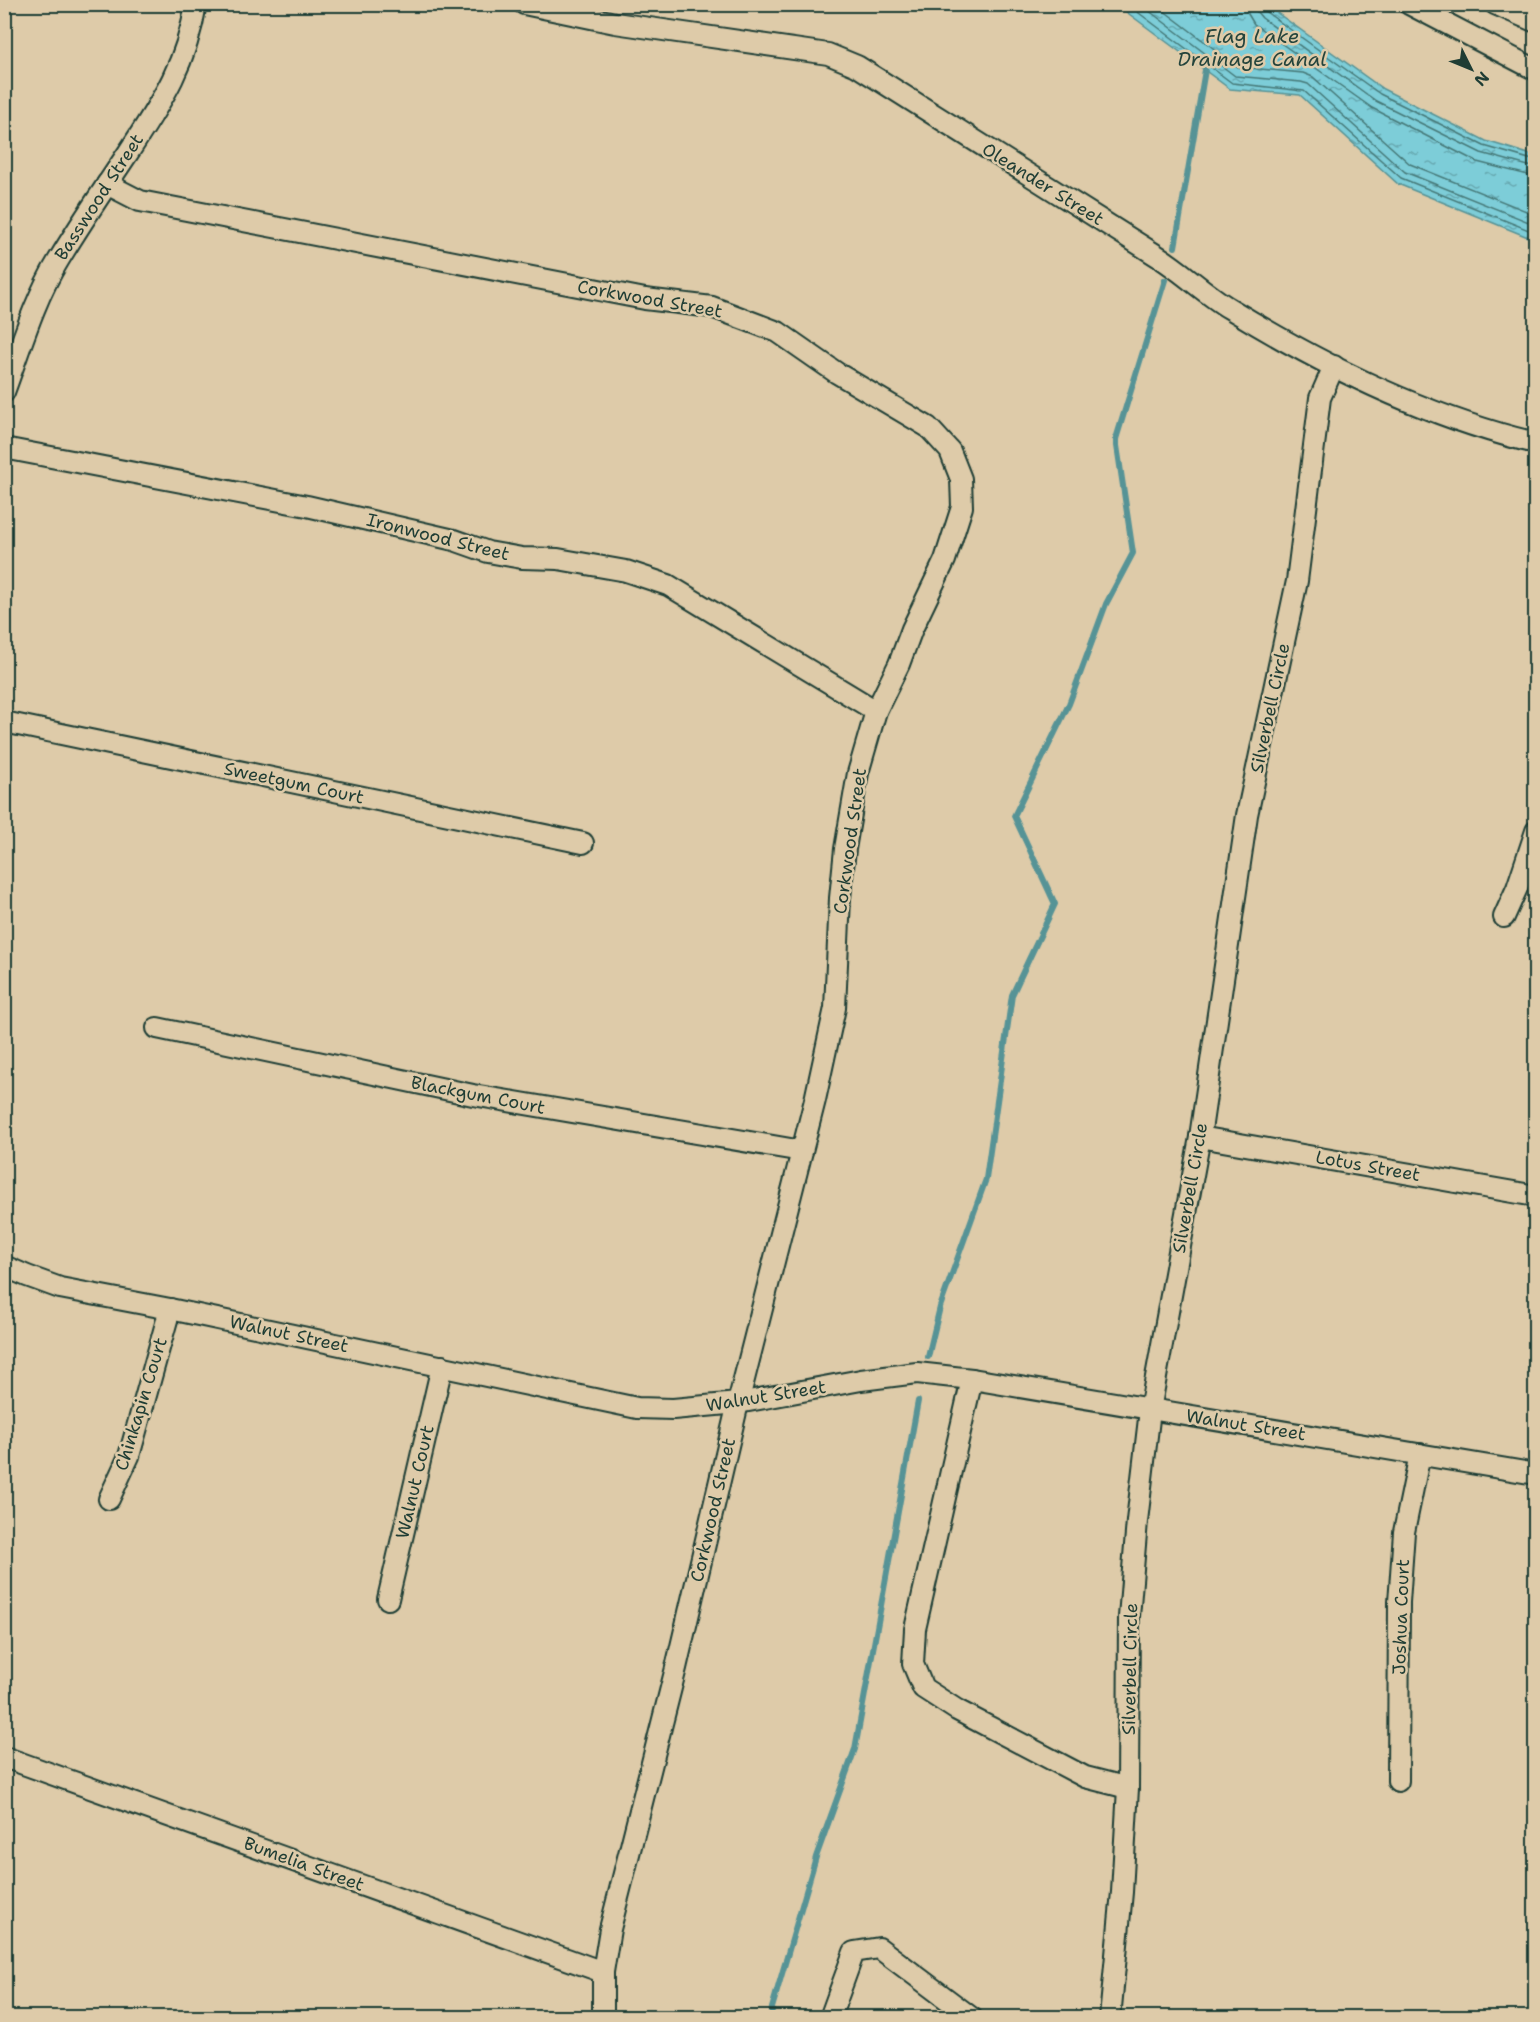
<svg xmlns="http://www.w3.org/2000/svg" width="1540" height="2022" viewBox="0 0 1540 2022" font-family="'Shantell Sans',sans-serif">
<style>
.water{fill:url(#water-ripples);stroke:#579396;stroke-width:1.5}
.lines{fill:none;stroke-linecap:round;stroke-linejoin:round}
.shore{stroke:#457776;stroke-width:1.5}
.stream{stroke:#579396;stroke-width:6}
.minor-casing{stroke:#1f3d34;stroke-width:24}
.minor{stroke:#decba9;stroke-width:20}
.labels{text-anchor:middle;stroke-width:5;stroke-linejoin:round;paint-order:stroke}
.street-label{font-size:18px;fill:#1f3d34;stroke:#decba9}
.water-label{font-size:20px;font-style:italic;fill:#24443c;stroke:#decba9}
</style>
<defs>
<pattern id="water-ripples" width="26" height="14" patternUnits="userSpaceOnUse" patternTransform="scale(1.5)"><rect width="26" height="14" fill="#7dcdd8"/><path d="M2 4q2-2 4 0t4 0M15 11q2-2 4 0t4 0" fill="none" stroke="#66a8b0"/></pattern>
</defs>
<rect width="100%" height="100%" fill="#decba9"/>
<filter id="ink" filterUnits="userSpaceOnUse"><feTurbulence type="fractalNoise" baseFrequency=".0167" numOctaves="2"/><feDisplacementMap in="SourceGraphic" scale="12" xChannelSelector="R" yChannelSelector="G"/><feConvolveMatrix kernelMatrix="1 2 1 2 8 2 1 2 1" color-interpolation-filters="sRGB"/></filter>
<g filter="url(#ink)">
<polygon class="water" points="1117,5 1266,5 1383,89 1486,141 1535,156 1535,240 1398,184 1300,95 1230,89"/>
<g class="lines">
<g class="shore">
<polyline points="1127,4 1232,83 1304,91 1401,178 1536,233"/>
<polyline points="1140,4 1235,76 1301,82 1308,84 1405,172 1536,225"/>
<polyline points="1155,4 1238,67 1303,73 1313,77 1410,164 1536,215"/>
<polyline points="1247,4 1248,14 1254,24 1372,108 1477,162 1536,177"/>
<polyline points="1256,4 1257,12 1262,18 1376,101 1481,153 1536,168"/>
<polyline points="1263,4 1266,12 1380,94 1484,146 1536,161"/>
</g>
<g class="stream">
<polyline points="1175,247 1206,64"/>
<polyline points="928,1357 940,1307 986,1179 1012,995 1055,904 1014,816 1069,704 1106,604 1133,553 1116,439 1165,280"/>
<polyline points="771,2018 772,2008 816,1857 855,1749 918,1401"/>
</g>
<defs>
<g id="minor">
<path d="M524,4L615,23L828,54L857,66C957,129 1057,192 1156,255C1182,271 1204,293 1229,308C1322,365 1429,418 1536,443"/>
<polyline points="1409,4 1536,70"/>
<polyline points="1495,4 1536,22"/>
<polyline points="107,184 140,201 645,299 712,307 778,332 837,373 928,427 950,451 961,479 962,507 945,560 912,629 899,664 876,711 858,773 845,849 840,898 835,1008 815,1100 738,1403 676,1668 610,1929 603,1972 603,2018"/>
<path d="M4,392C20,349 34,300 58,261C80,224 104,189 128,153C161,102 186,66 196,4"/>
<polyline points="4,448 307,506 454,540 488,552 522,558 558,559 626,571 668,585 876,711"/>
<polyline points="4,722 583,843"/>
<polyline points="1504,917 1517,888 1536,831"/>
<polyline points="157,1028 473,1095 802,1151"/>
<polyline points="1200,1137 1536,1196"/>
<polyline points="4,1266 27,1276 60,1288 170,1309 637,1408 673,1409 738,1403 861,1380 917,1373 972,1379 1536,1474"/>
<polyline points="972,1379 915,1629 913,1664 923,1688 957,1710 1085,1777 1128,1788"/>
<polyline points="109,1499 129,1456 170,1309"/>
<polyline points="388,1599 442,1366"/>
<polyline points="4,1757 603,1972"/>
<polyline points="1398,1781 1399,1602 1404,1532 1420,1454"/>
<polyline points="830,2018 854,1952 879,1948 972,2018"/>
<polyline points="1110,2018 1122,1892 1128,1788 1129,1617 1137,1521 1150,1410 1200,1137 1247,815 1297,581 1320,398 1334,366"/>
</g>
</defs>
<use href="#minor" class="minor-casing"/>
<use href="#minor" class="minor"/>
</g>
</g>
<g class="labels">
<g class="street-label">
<text transform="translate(1043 184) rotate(32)" y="6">Oleander Street</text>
<text transform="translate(99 197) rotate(-57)" y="6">Basswood Street</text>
<text transform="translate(650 299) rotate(10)" y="6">Corkwood Street</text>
<text transform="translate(438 537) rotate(14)" y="6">Ironwood Street</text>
<text transform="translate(1270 708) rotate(-78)" y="6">Silverbell Circle</text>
<text transform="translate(294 783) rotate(12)" y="6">Sweetgum Court</text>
<text transform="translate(850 841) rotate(-82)" y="6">Corkwood Street</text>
<text transform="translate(478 1095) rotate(11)" y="6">Blackgum Court</text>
<text transform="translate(1368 1166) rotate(10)" y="6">Lotus Street</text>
<text transform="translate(1190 1188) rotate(-80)" y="6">Silverbell Circle</text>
<text transform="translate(289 1334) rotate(12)" y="6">Walnut Street</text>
<text transform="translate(766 1396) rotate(-9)" y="6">Walnut Street</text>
<text transform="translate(141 1404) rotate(-73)" y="6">Chinkapin Court</text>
<text transform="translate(1246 1425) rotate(9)" y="6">Walnut Street</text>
<text transform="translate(415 1482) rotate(-77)" y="6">Walnut Court</text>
<text transform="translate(713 1510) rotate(-77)" y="6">Corkwood Street</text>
<text transform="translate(1401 1617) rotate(-88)" y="6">Joshua Court</text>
<text transform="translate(1130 1669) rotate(-89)" y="6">Silverbell Circle</text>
<text transform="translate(304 1864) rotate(20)" y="6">Bumelia Street</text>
</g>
<g class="water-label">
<text x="1252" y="43">Flag Lake<tspan x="1252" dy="23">Drainage Canal</tspan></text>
</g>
</g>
<rect width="1540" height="2022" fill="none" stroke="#decba9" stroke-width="24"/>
<rect x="12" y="12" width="1516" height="1998" fill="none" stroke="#1f3d34" stroke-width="2" filter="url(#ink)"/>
<g transform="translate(1471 69) rotate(133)" stroke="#decba9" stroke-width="4.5" paint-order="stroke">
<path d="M0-4.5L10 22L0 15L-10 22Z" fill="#1f3d34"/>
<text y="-9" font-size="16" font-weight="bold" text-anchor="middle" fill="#1f3d34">N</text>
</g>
</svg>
